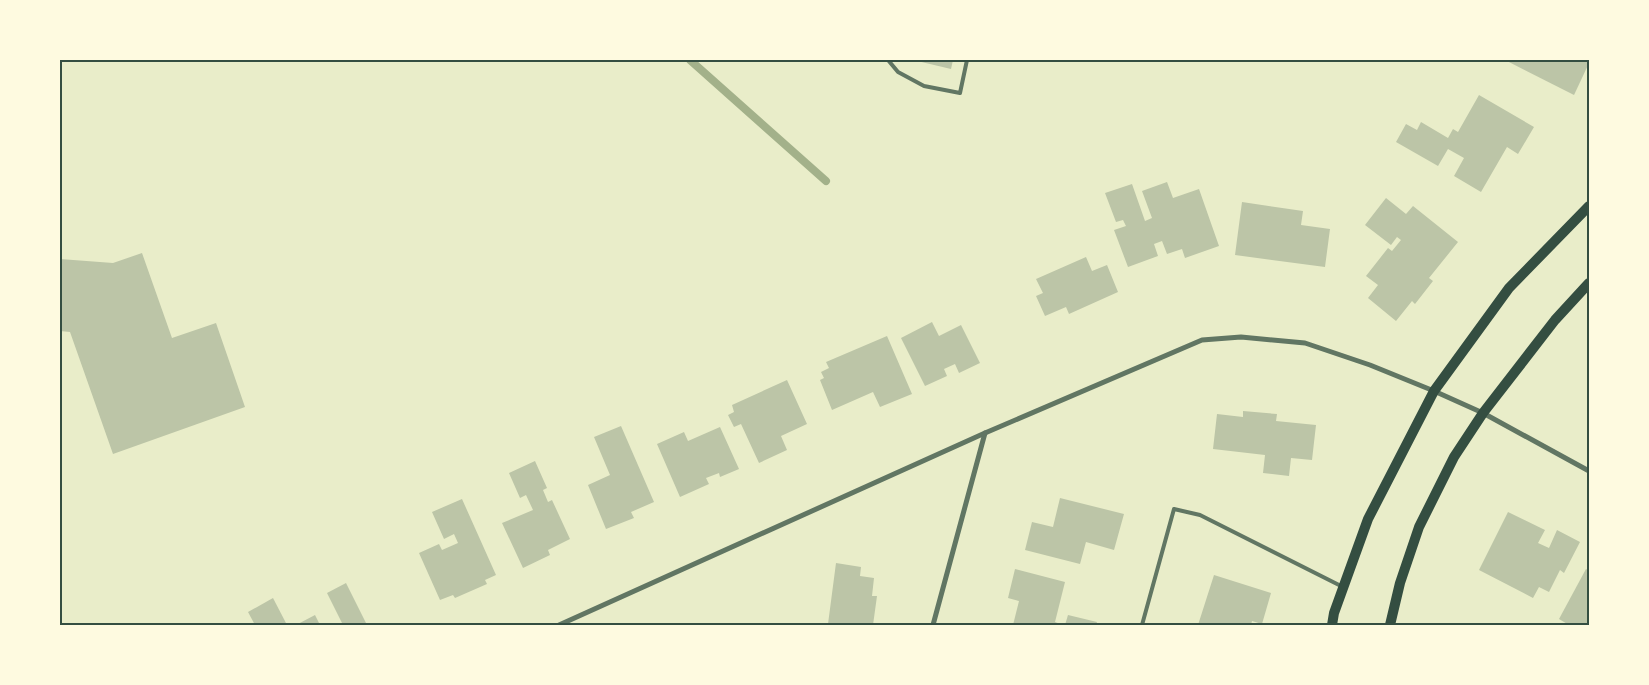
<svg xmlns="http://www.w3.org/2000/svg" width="1649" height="685" viewBox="0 0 1649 685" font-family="'PT Sans',sans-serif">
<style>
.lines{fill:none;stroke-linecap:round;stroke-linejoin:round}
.stream{stroke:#a3b18a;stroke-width:8}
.building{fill:#bcc5a7}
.service{stroke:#617663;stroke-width:4}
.minor{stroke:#617663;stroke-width:5}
.secondary{stroke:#344e41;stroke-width:10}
.neatline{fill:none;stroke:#344e41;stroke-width:2}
</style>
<rect width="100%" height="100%" fill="#e9edc9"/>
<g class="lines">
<polyline class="stream" points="690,60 826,181"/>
</g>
<g class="building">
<polygon points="913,60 953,60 951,69"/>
<polygon points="1505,60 1589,60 1589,63 1574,95"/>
<polygon points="1479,95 1534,127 1518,154 1507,147 1481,192 1454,176 1464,158 1448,149 1438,166 1396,142 1406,124 1417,130 1421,122 1448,138 1453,129 1458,132"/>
<polygon points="1167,182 1173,198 1199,189 1219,246 1185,258 1182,249 1167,254 1162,241 1154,244 1158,256 1128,267 1114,230 1126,226 1123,220 1116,222 1105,193 1132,184 1145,221 1152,218 1142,191"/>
<polygon points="1386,198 1406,214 1413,206 1458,242 1429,278 1433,281 1415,304 1412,301 1396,321 1368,298 1378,285 1366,276 1388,248 1392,251 1401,240 1397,237 1391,245 1365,225"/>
<polygon points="1242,202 1303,211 1301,225 1330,229 1325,267 1235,255"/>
<polygon points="142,253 172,338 216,323 245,407 113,454 70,332 60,331 60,259 113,263"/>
<polygon points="1086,257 1092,271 1107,265 1118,292 1069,314 1066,307 1045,316 1036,296 1043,293 1036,279"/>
<polygon points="932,322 939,336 961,325 980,363 959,373 955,364 944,369 947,376 925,386 901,338"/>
<polygon points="887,336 912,394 880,407 873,392 832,410 820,380 824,378 821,372 829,368 826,362"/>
<polygon points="787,380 807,424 781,436 787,450 759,463 741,424 734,427 728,415 734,412 732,405"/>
<polygon points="1243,411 1277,414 1276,421 1316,425 1312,460 1291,458 1289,476 1263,473 1265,455 1213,449 1217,414 1243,417"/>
<polygon points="621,426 654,502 631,512 634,518 606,529 588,485 610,475 594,437"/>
<polygon points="720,427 739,469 720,477 719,473 706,478 709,484 680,497 657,444 684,432 688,441"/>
<polygon points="535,461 547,488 543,490 548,502 552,500 570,539 548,550 550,555 523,568 502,523 533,510 526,495 520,498 509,473"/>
<polygon points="1060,498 1124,514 1114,550 1086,542 1080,564 1025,550 1032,522 1053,527"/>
<polygon points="462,499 496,575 485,580 487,584 455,598 453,595 440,600 419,553 439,544 442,550 458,543 454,534 444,539 432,512"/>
<polygon points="1508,512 1545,530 1538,543 1549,548 1557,530 1580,542 1564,573 1560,570 1549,592 1539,587 1533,598 1479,570"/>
<polygon points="836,563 861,567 860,576 874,578 872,596 877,596 873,625 828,624"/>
<polygon points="1015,569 1065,582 1055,622 1063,625 1013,625 1019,601 1008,598"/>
<polygon points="1586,569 1589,571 1589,625 1569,625 1559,619"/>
<polygon points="1214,575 1271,593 1262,624 1252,621 1251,625 1198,625"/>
<polygon points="346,583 367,625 343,625 327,593"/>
<polygon points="273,598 287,625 255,625 248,612"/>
<polygon points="315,615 320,625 296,625"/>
<polygon points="1068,615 1097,622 1096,625 1065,625"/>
</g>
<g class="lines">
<g class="service">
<polyline points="888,60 898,72 924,86 960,93 967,60"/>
<polyline points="1142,625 1174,509 1200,515 1343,587"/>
</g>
<g class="minor">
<polyline points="559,625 985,433 1202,340 1241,337 1305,343 1370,365 1434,391 1483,413 1589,471"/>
<polyline points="933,625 985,433"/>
</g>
<g class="secondary">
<polyline points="1332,625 1334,613 1368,519 1434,391 1509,288 1589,206"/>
<polyline points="1390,625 1400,583 1419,527 1454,457 1483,413 1555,320 1589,283"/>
</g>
</g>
<rect width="1649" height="685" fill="none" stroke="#fefae0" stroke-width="122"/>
<rect x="61" y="61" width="1527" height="563" class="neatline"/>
</svg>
